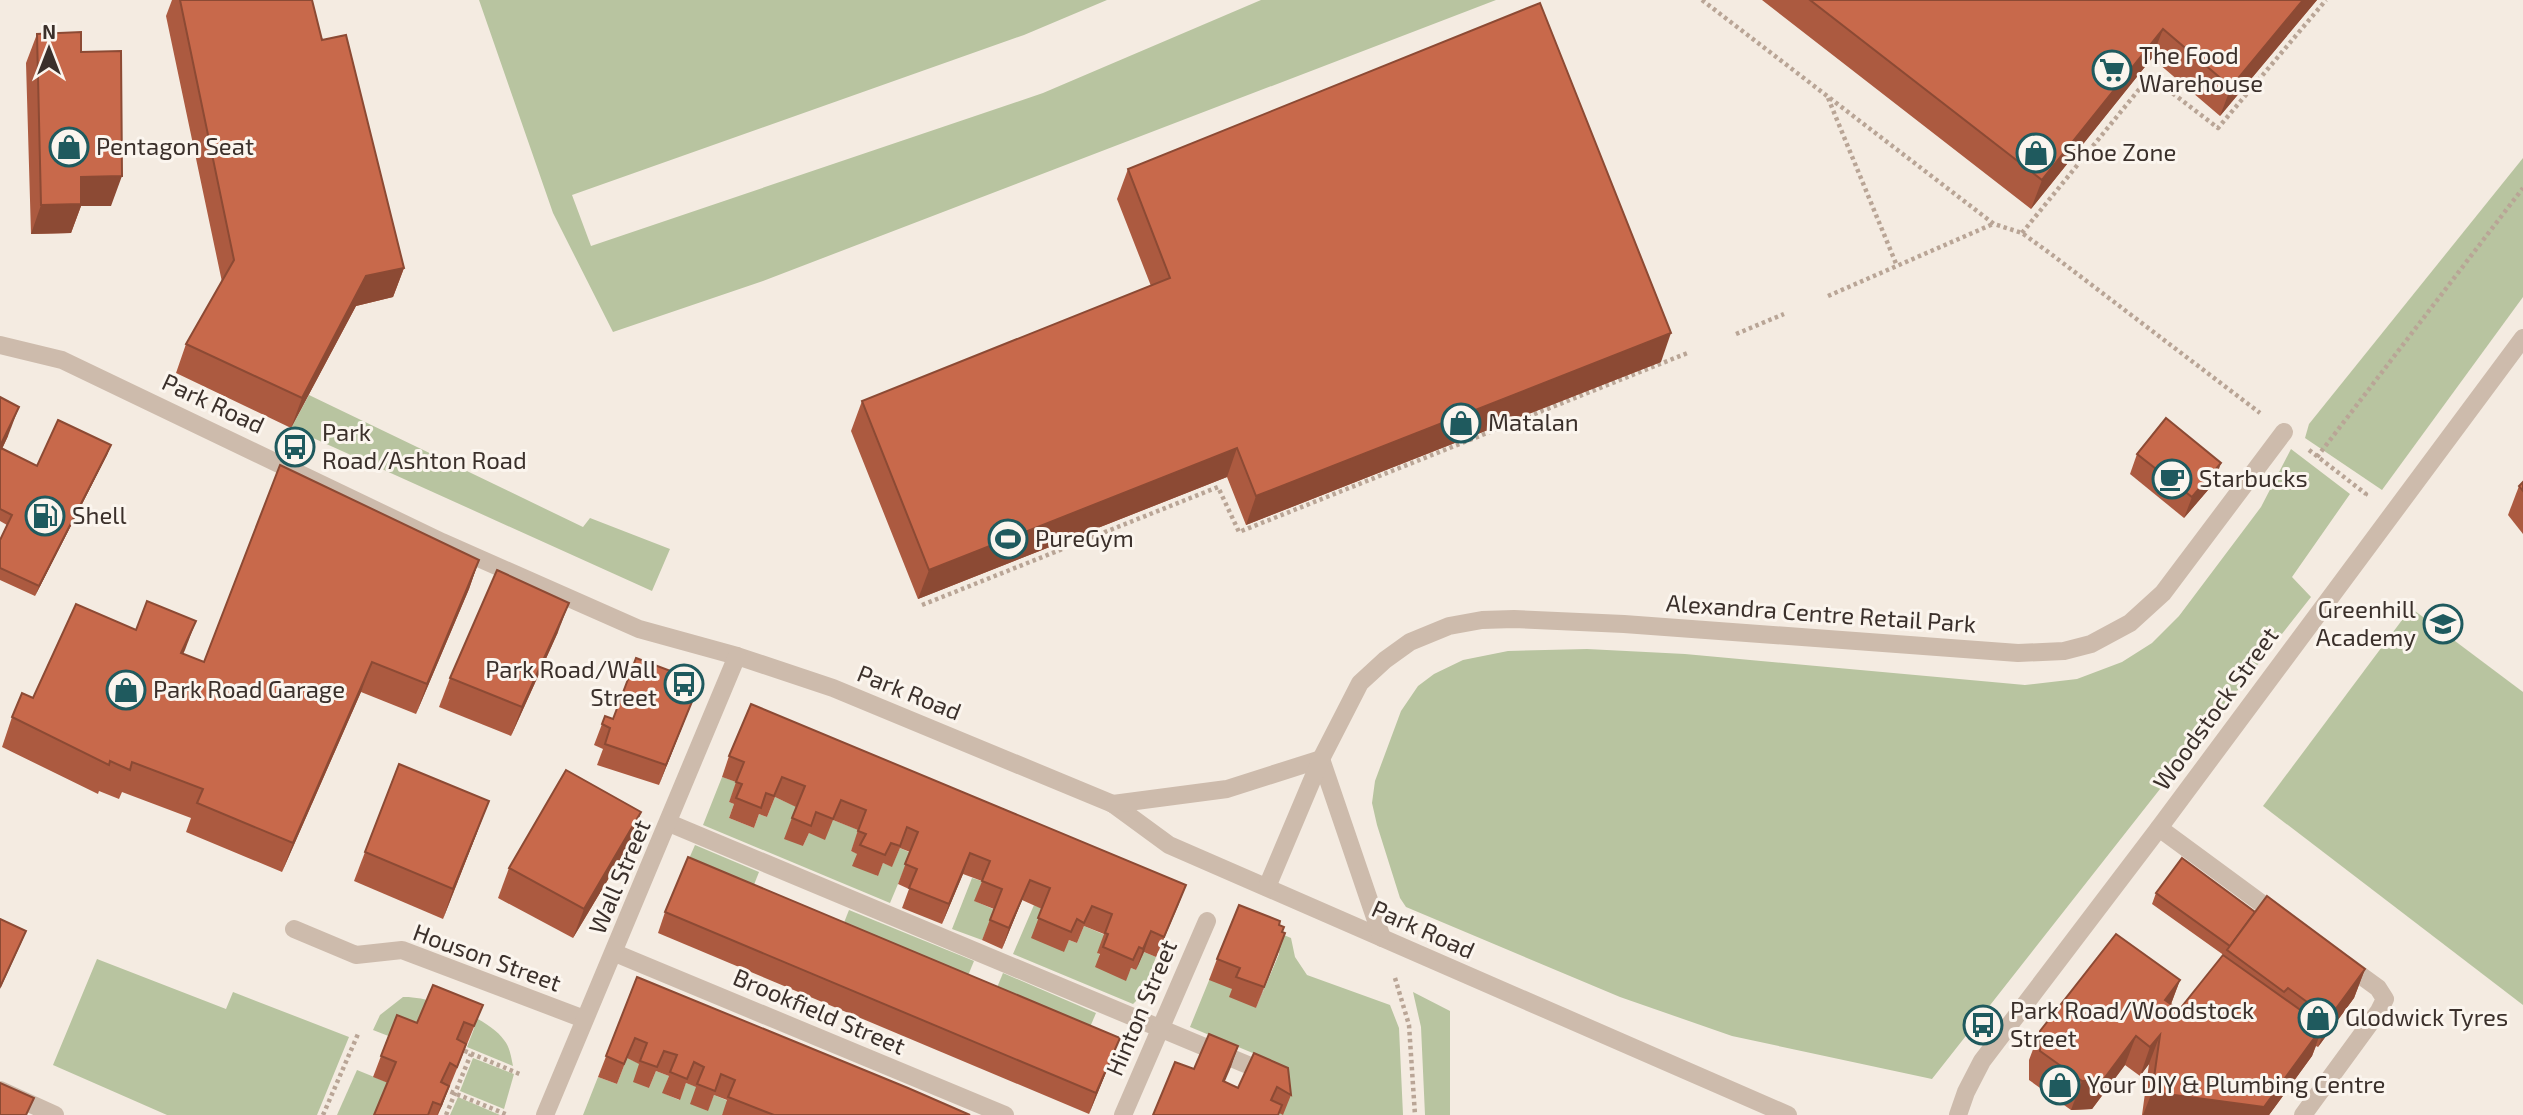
<svg xmlns="http://www.w3.org/2000/svg" width="2523" height="1115" viewBox="0 0 2523 1115" font-family="'Exo 2',sans-serif">
<style>
.green{fill:#b8c4a0}
.lines{fill:none;stroke-linecap:round;stroke-linejoin:round}
.path{stroke:#b9a596;stroke-width:4.5;stroke-dasharray:3.5 3.5;stroke-linecap:butt}
.minor{stroke:#cdbbac;stroke-width:18}
.wall{fill:#ac5a40}
.shaded-wall{fill:#8c4a34}
.building{fill:#c8694b;stroke:#8c4a34;stroke-width:2}
.labels{text-anchor:middle;stroke-width:6;stroke-linejoin:round;paint-order:stroke}
.poi-label{font-size:24px;fill:#3b302b;stroke:#fbf5ee;text-anchor:start}
.street-label{font-size:24px;fill:#3b302b;stroke:#fbf5ee}
</style>
<rect width="100%" height="100%" fill="#f4ebe1"/>
<g class="green">
<polygon points="479,0 1107,0 1024,35 572,195 591,246 1043,93 1261,0 1496,0 763,281 613,332 553,213"/>
<polygon points="2523,158 2523,297 2382,490 2305,438 2309,424"/>
<polygon points="309,395 583,527 590,518 670,549 652,591 291,428"/>
<polygon points="2291,449 2350,494 2292,577 2311,597 1932,1079 1732,1036 1620,997 1406,907 1400,898 1377,825 1372,803 1375,781 1401,711 1418,686 1434,674 1463,660 1508,651 1587,649 1685,654 2025,685 2077,679 2122,662 2152,643 2179,616 2261,507"/>
<polygon points="2411,608 2523,692 2523,1005 2263,806"/>
<polygon points="722,777 737,782 729,802 734,804 729,818 754,828 759,814 767,817 775,797 797,807 803,846 809,833 833,820 859,830 851,851 858,854 877,876 883,863 892,866 900,848 911,853 890,903 703,825"/>
<polygon points="695,845 759,872 746,905 681,877"/>
<polygon points="972,878 982,881 975,901 995,910 982,940 952,929"/>
<polygon points="1034,905 1043,909 1063,952 1069,940 1077,943 1084,926 1105,935 1098,953 1125,980 1131,968 1136,970 1144,952 1156,957 1142,995 1133,1004 1013,954"/>
<polygon points="849,910 974,961 960,995 836,943"/>
<polygon points="1279,933 1291,938 1295,957 1307,975 1390,1005 1399,1028 1403,1115 1266,1115 1280,1089 1279,1064 1190,1027 1210,978 1233,989 1256,1008 1279,954"/>
<polygon points="97,959 226,1009 233,992 349,1037 317,1115 167,1115 53,1065"/>
<polygon points="1003,973 1096,1013 1082,1046 989,1007"/>
<polygon points="1413,992 1450,1011 1450,1115 1425,1115 1421,1027"/>
<path d="M403,997C431,996 488,1017 504,1040C510,1047 511,1057 513,1066L467,1047L475,1026L409,1044L373,1030L380,1015Z"/>
<polygon points="473,1058 514,1074 504,1109 460,1091"/>
<polygon points="627,1058 640,1064 649,1088 656,1071 669,1076 663,1093 679,1100 686,1083 697,1087 707,1111 714,1095 728,1101 722,1115 583,1115 598,1077 617,1084"/>
<polygon points="357,1070 389,1083 375,1115 337,1115"/>
<polygon points="458,1097 500,1115 450,1115"/>
</g>
<g class="lines">
<g class="path">
<polyline points="1702,0 1994,224 2022,233 2051,254 2260,413"/>
<polyline points="1828,98 1897,266"/>
<polyline points="2022,233 2150,76 2218,128 2326,0"/>
<polyline points="1828,296 1993,224"/>
<polyline points="1736,334 1784,314"/>
<polyline points="2309,450 2366,494 2364,496"/>
<polyline points="2317,457 2523,188"/>
<polyline points="922,605 1218,487 1239,532 1690,352"/>
<polyline points="1395,978 1409,1025 1415,1115"/>
<polyline points="458,1048 522,1075"/>
<polyline points="444,1089 508,1115"/>
<polyline points="323,1115 358,1034"/>
<polyline points="446,1115 471,1054"/>
</g>
<g class="minor">
<polyline points="0,345 62,360 442,542 639,629 737,656 833,688 1113,804 1169,845 1788,1115"/>
<polyline points="1321,759 1382,938"/>
<polyline points="1113,804 1227,789 1321,759"/>
<polyline points="669,823 1267,1073"/>
<polyline points="2159,828 2280,917"/>
<polyline points="1267,887 1321,759 1360,683 1385,660 1410,642 1449,626 1482,620 1514,619 1624,624 2018,653 2064,651 2091,644 2130,623 2163,593 2284,432"/>
<polyline points="294,929 356,955 402,950 584,1019"/>
<polyline points="615,953 1005,1115"/>
<polyline points="0,1090 55,1115"/>
<polyline points="545,1115 737,656"/>
<polyline points="1123,1115 1207,921"/>
<polyline points="1958,1115 1966,1092 1982,1061 2159,828 2523,338"/>
<polyline points="2303,1115 2379,1011 2385,999 2378,988 2345,964"/>
</g>
</g>
<g class="wall">
<polygon points="172,0 312,0 322,40 404,268 393,297 356,306 291,428 176,373 186,344 222,282 166,16"/>
<polygon points="1762,0 2317,0 2220,116 2152,58 2031,209"/>
<polygon points="37,34 81,52 111,206 81,206 71,233 31,234 26,63"/>
<polygon points="1128,169 1661,362 1246,525 1227,477 918,599 851,431 862,401 1151,286 1117,199"/>
<polygon points="0,397 8,436 2,449 37,466 111,445 107,455 35,596 0,580 0,540 7,525 0,521"/>
<polygon points="2137,454 2214,483 2184,518 2130,474"/>
<polygon points="2523,482 2523,534 2508,515 2519,486"/>
<polygon points="479,560 469,589 416,714 361,692 282,872 186,832 191,818 122,792 119,799 99,791 98,794 2,747 12,717 33,698 183,654 204,662"/>
<polygon points="558,632 511,736 439,707 450,678"/>
<polygon points="692,702 659,785 597,765 603,749 594,745 602,724 613,719"/>
<polygon points="729,756 1186,885 1156,957 1144,952 1136,970 1131,968 1126,981 1095,967 1100,954 1097,953 1104,934 1084,926 1077,943 1069,940 1064,952 1031,938 1042,909 1022,900 1002,949 982,940 994,909 974,901 982,881 963,874 942,924 902,908 909,889 898,884 910,852 900,848 892,867 883,863 878,876 852,866 857,854 851,851 858,830 833,820 825,840 809,833 803,846 784,839 796,807 775,797 767,817 759,814 754,828 729,818 734,804 729,802 736,782 722,777"/>
<polygon points="478,830 443,919 354,881 365,852"/>
<polygon points="631,841 573,938 498,898 509,868"/>
<polygon points="2156,893 2255,912 2365,969 2354,998 2318,1047 2316,1046 2312,1056 2269,1115 2142,1115 2149,1064 2140,1076 2125,1065 2092,1109 2071,1110 2029,1080 2029,1060 2040,1031 2180,980 2171,1004 2179,1010 2225,956 2152,904"/>
<polygon points="665,912 1120,1038 1089,1114 658,933"/>
<polygon points="1279,925 1282,932 1285,933 1256,1008 1229,997 1232,989 1209,980 1217,959"/>
<polygon points="637,977 970,1115 722,1115 727,1100 714,1095 708,1111 690,1104 696,1087 686,1083 680,1100 662,1093 669,1076 656,1071 649,1088 633,1082 639,1064 627,1058 617,1084 598,1077"/>
<polygon points="483,1005 438,1115 374,1115 388,1083 373,1077 381,1056 417,1023"/>
<polygon points="1238,1046 1224,1082 1238,1088 1254,1053 1291,1095 1283,1115 1194,1069"/>
</g>
<g class="shaded-wall">
<polygon points="2303,0 2317,0 2220,116 2231,87"/>
<polygon points="2163,29 2152,58 2031,209 2042,180"/>
<polygon points="122,176 111,206 81,206 71,233 31,234 41,205 81,177"/>
<polygon points="404,268 393,297 356,306 291,428 302,398 366,276"/>
<polygon points="1671,333 1661,362 1246,525 1256,496"/>
<polygon points="19,407 8,436 0,453 0,446"/>
<polygon points="111,445 107,455 35,596 39,586"/>
<polygon points="1237,448 1227,477 918,599 929,570"/>
<polygon points="2221,463 2214,483 2184,518 2192,497"/>
<polygon points="479,560 469,589 416,714 427,684"/>
<polygon points="569,603 558,632 511,736 522,707"/>
<polygon points="196,621 185,650 170,683 181,653"/>
<polygon points="372,662 361,692 282,872 293,843"/>
<polygon points="700,682 692,702 659,785 666,765"/>
<polygon points="489,801 478,830 443,919 453,889"/>
<polygon points="641,812 631,841 573,938 584,909"/>
<polygon points="970,853 963,874 942,924 949,904"/>
<polygon points="1030,880 1022,900 1002,949 1009,928"/>
<polygon points="1186,885 1178,906 1156,957 1164,937"/>
<polygon points="26,931 22,941 0,989 0,987"/>
<polygon points="1151,931 1144,952 1136,970 1143,949"/>
<polygon points="1285,933 1278,954 1256,1008 1264,987"/>
<polygon points="2365,969 2354,998 2318,1047 2329,1018"/>
<polygon points="2180,980 2169,1009 2165,1000"/>
<polygon points="2323,1026 2312,1056 2269,1115 2143,1115 2152,1092"/>
<polygon points="2160,1035 2149,1064 2140,1076 2150,1047"/>
<polygon points="2136,1036 2125,1065 2092,1109 2071,1110 2082,1081"/>
<polygon points="1120,1038 1112,1058 1089,1114 1096,1093"/>
<polygon points="1238,1046 1231,1067 1216,1102 1223,1081"/>
<polygon points="449,1086 442,1106 437,1115 441,1105"/>
</g>
<g class="building">
<polygon points="180,0 312,0 322,40 346,35 404,268 366,276 302,398 186,344 234,260"/>
<polygon points="1810,0 2303,0 2231,87 2163,29 2042,180"/>
<polygon points="1540,3 1671,333 1256,496 1237,448 929,570 862,401 1170,278 1128,169"/>
<polygon points="81,32 81,52 121,51 122,176 81,177 81,204 41,205 37,34"/>
<polygon points="0,397 19,407 0,446"/>
<polygon points="2166,418 2221,463 2192,497 2137,454"/>
<polygon points="58,420 111,445 39,586 0,568 0,540 12,515 0,509 0,451 1,448 37,466"/>
<polygon points="280,465 479,560 427,684 372,662 293,843 197,803 203,789 132,762 130,770 110,761 109,765 12,717 22,693 33,698 76,604 136,630 147,601 196,621 181,653 204,662"/>
<polygon points="2523,482 2523,491 2519,486"/>
<polygon points="497,570 569,603 522,707 450,678"/>
<polygon points="636,658 700,682 666,765 605,744 610,728 602,724 605,716 613,719"/>
<polygon points="751,704 1186,885 1164,937 1151,931 1143,949 1139,947 1133,960 1103,947 1108,934 1105,933 1112,914 1092,906 1084,923 1077,919 1071,932 1038,918 1050,888 1030,880 1009,928 990,920 1002,889 982,881 990,861 970,853 949,904 909,888 917,869 905,864 918,832 907,827 900,846 891,843 885,855 860,845 866,834 858,831 866,810 841,800 833,819 816,812 811,826 792,818 805,786 782,777 774,796 766,793 761,808 736,798 742,784 736,782 744,762 729,756"/>
<polygon points="399,764 489,801 453,889 365,852"/>
<polygon points="566,770 641,812 584,909 509,868"/>
<polygon points="688,857 1120,1038 1096,1093 665,912"/>
<polygon points="2182,858 2255,912 2230,946 2156,893"/>
<polygon points="2267,896 2365,969 2329,1018 2288,988 2284,992 2227,950"/>
<polygon points="1239,905 1280,921 1279,925 1284,927 1282,932 1285,933 1264,987 1236,977 1240,968 1217,959"/>
<polygon points="0,919 26,931 0,987"/>
<polygon points="2116,934 2180,980 2165,1000 2179,1010 2223,955 2323,1026 2264,1107 2152,1092 2160,1035 2150,1047 2136,1036 2103,1080 2082,1081 2040,1051 2040,1031"/>
<polygon points="637,977 908,1088 970,1115 774,1115 728,1097 735,1080 721,1074 715,1091 697,1084 704,1067 694,1062 687,1079 670,1072 677,1055 664,1051 657,1067 640,1061 647,1043 635,1038 624,1064 606,1056"/>
<polygon points="433,985 483,1005 474,1026 464,1022 457,1039 466,1044 457,1067 450,1063 441,1082 449,1086 441,1105 433,1102 428,1115 374,1115 396,1062 381,1056 397,1015 417,1023"/>
<polygon points="1209,1034 1238,1046 1223,1081 1238,1088 1254,1053 1288,1068 1291,1095 1277,1087 1271,1100 1282,1105 1278,1115 1153,1115 1175,1062 1194,1069"/>
<polygon points="0,1083 34,1098 26,1115 0,1115"/>
</g>
<defs>
<symbol id="supermarket-ring" viewBox="-11 -11 22 22"><circle r="9.5" fill="#fbf5ee" stroke="#1f5a5e" stroke-width="1.5"/><path d="M-6-5.5h2.5l.6 2H6L4.5 2H-2.5L-4.4-4H-6ZM-1.5 3.2a1.3 1.3 0 1 0 .1 0ZM3 3.2a1.3 1.3 0 1 0 .1 0Z" fill="#1f5a5e"/></symbol>
<symbol id="shop-ring" viewBox="-11 -11 22 22"><circle r="9.5" fill="#fbf5ee" stroke="#1f5a5e" stroke-width="1.5"/><path d="M-5-2.5h2.3a2.7 3.5 0 0 1 5.4 0H5L5.5 6h-11ZM-1.5-2.5h3a1.5 2.3 0 0 0-3 0Z" fill="#1f5a5e"/></symbol>
<symbol id="bus-ring" viewBox="-11 -11 22 22"><circle r="9.5" fill="#fbf5ee" stroke="#1f5a5e" stroke-width="1.5"/><path d="M-5-6H5V4H4V6H2V4H-2V6H-4V4H-5ZM-3.5-4V0h7V-4ZM-3.5 1.2v1.5H-2V1.2ZM2 1.2v1.5H3.5V1.2Z" fill="#1f5a5e"/></symbol>
<symbol id="cafe-ring" viewBox="-11 -11 22 22"><circle r="9.5" fill="#fbf5ee" stroke="#1f5a5e" stroke-width="1.5"/><path d="M-5.5-4.5H6V0H3Q3 3.5 0 3.5H-2.5Q-5.5 3.5-5.5 0ZM3-3.2v2h1.7v-2ZM-6 4.5H4V6H-6Z" fill="#1f5a5e"/></symbol>
<symbol id="fuel-ring" viewBox="-11 -11 22 22"><circle r="9.5" fill="#fbf5ee" stroke="#1f5a5e" stroke-width="1.5"/><path d="M-5.5-6h7V0h2V4h1.3V-2.5L3-4.5l.8-.8L6-3V5H2.5V1h-1V6h-7ZM-4.2-4.7v3.2H.2V-4.7Z" fill="#1f5a5e"/></symbol>
<symbol id="stadium-ring" viewBox="-11 -11 22 22"><circle r="9.5" fill="#fbf5ee" stroke="#1f5a5e" stroke-width="1.5"/><path d="M0-5a6.5 5 0 1 0 0 10a6.5 5 0 1 0 0-10ZM-3.5-1.8h7v3.6h-7Z" fill="#1f5a5e"/></symbol>
<symbol id="school-ring" viewBox="-11 -11 22 22"><circle r="9.5" fill="#fbf5ee" stroke="#1f5a5e" stroke-width="1.5"/><path d="M0-5L7-2L0 1L-7-2ZM-4 1L0 2.5L4 1V4Q0 6-4 4Z" fill="#1f5a5e"/></symbol>
</defs>
<g fill-rule="evenodd">
<use href="#supermarket-ring" x="2090" y="48" width="44" height="44"/>
<use href="#shop-ring" x="47" y="125" width="44" height="44"/>
<use href="#shop-ring" x="2014" y="131" width="44" height="44"/>
<use href="#shop-ring" x="1439" y="401" width="44" height="44"/>
<use href="#bus-ring" x="273" y="425" width="44" height="44"/>
<use href="#cafe-ring" x="2150" y="457" width="44" height="44"/>
<use href="#fuel-ring" x="23" y="494" width="44" height="44"/>
<use href="#stadium-ring" x="986" y="517" width="44" height="44"/>
<use href="#school-ring" x="2421" y="602" width="44" height="44"/>
<use href="#bus-ring" x="662" y="662" width="44" height="44"/>
<use href="#shop-ring" x="104" y="668" width="44" height="44"/>
<use href="#shop-ring" x="2296" y="996" width="44" height="44"/>
<use href="#bus-ring" x="1961" y="1003" width="44" height="44"/>
<use href="#shop-ring" x="2038" y="1063" width="44" height="44"/>
</g>
<g class="labels">
<g class="poi-label">
<text x="2139" y="64">The Food<tspan x="2139" dy="28">Warehouse</tspan></text>
<text x="96" y="155">Pentagon Seat</text>
<text x="2063" y="161">Shoe Zone</text>
<text x="1488" y="431">Matalan</text>
<text x="322" y="441">Park<tspan x="322" dy="28">Road/Ashton Road</tspan></text>
<text x="2199" y="487">Starbucks</text>
<text x="72" y="524">Shell</text>
<text x="1035" y="547">PureGym</text>
<text x="2416" y="618" text-anchor="end">Greenhill<tspan x="2416" dy="28">Academy</tspan></text>
<text x="657" y="678" text-anchor="end">Park Road/Wall<tspan x="657" dy="28">Street</tspan></text>
<text x="153" y="698">Park Road Garage</text>
<text x="2010" y="1019">Park Road/Woodstock<tspan x="2010" dy="28">Street</tspan></text>
<text x="2345" y="1026">Glodwick Tyres</text>
<text x="2087" y="1093">Your DIY &amp; Plumbing Centre</text>
</g>
<g class="street-label">
<text transform="translate(213 404) rotate(25)" y="8">Park Road</text>
<text transform="translate(1821 614) rotate(4)" y="8">Alexandra Centre Retail Park</text>
<text transform="translate(909 693) rotate(22)" y="8">Park Road</text>
<text transform="translate(2216 709) rotate(-54)" y="8">Woodstock Street</text>
<text transform="translate(620 877) rotate(-67)" y="8">Wall Street</text>
<text transform="translate(1423 930) rotate(24)" y="8">Park Road</text>
<text transform="translate(487 958) rotate(20)" y="8">Houson Street</text>
<text transform="translate(1142 1008) rotate(-67)" y="8">Hinton Street</text>
<text transform="translate(819 1012) rotate(23)" y="8">Brookfield Street</text>
</g>
</g>
<g transform="translate(49 49)" stroke="#fbf5ee" stroke-width="5" paint-order="stroke">
<path d="M0-5L12 26L0 18L-12 26Z" fill="#3b302b"/>
<text y="-10" font-size="19" font-weight="bold" text-anchor="middle" fill="#3b302b">N</text>
</g>
</svg>
